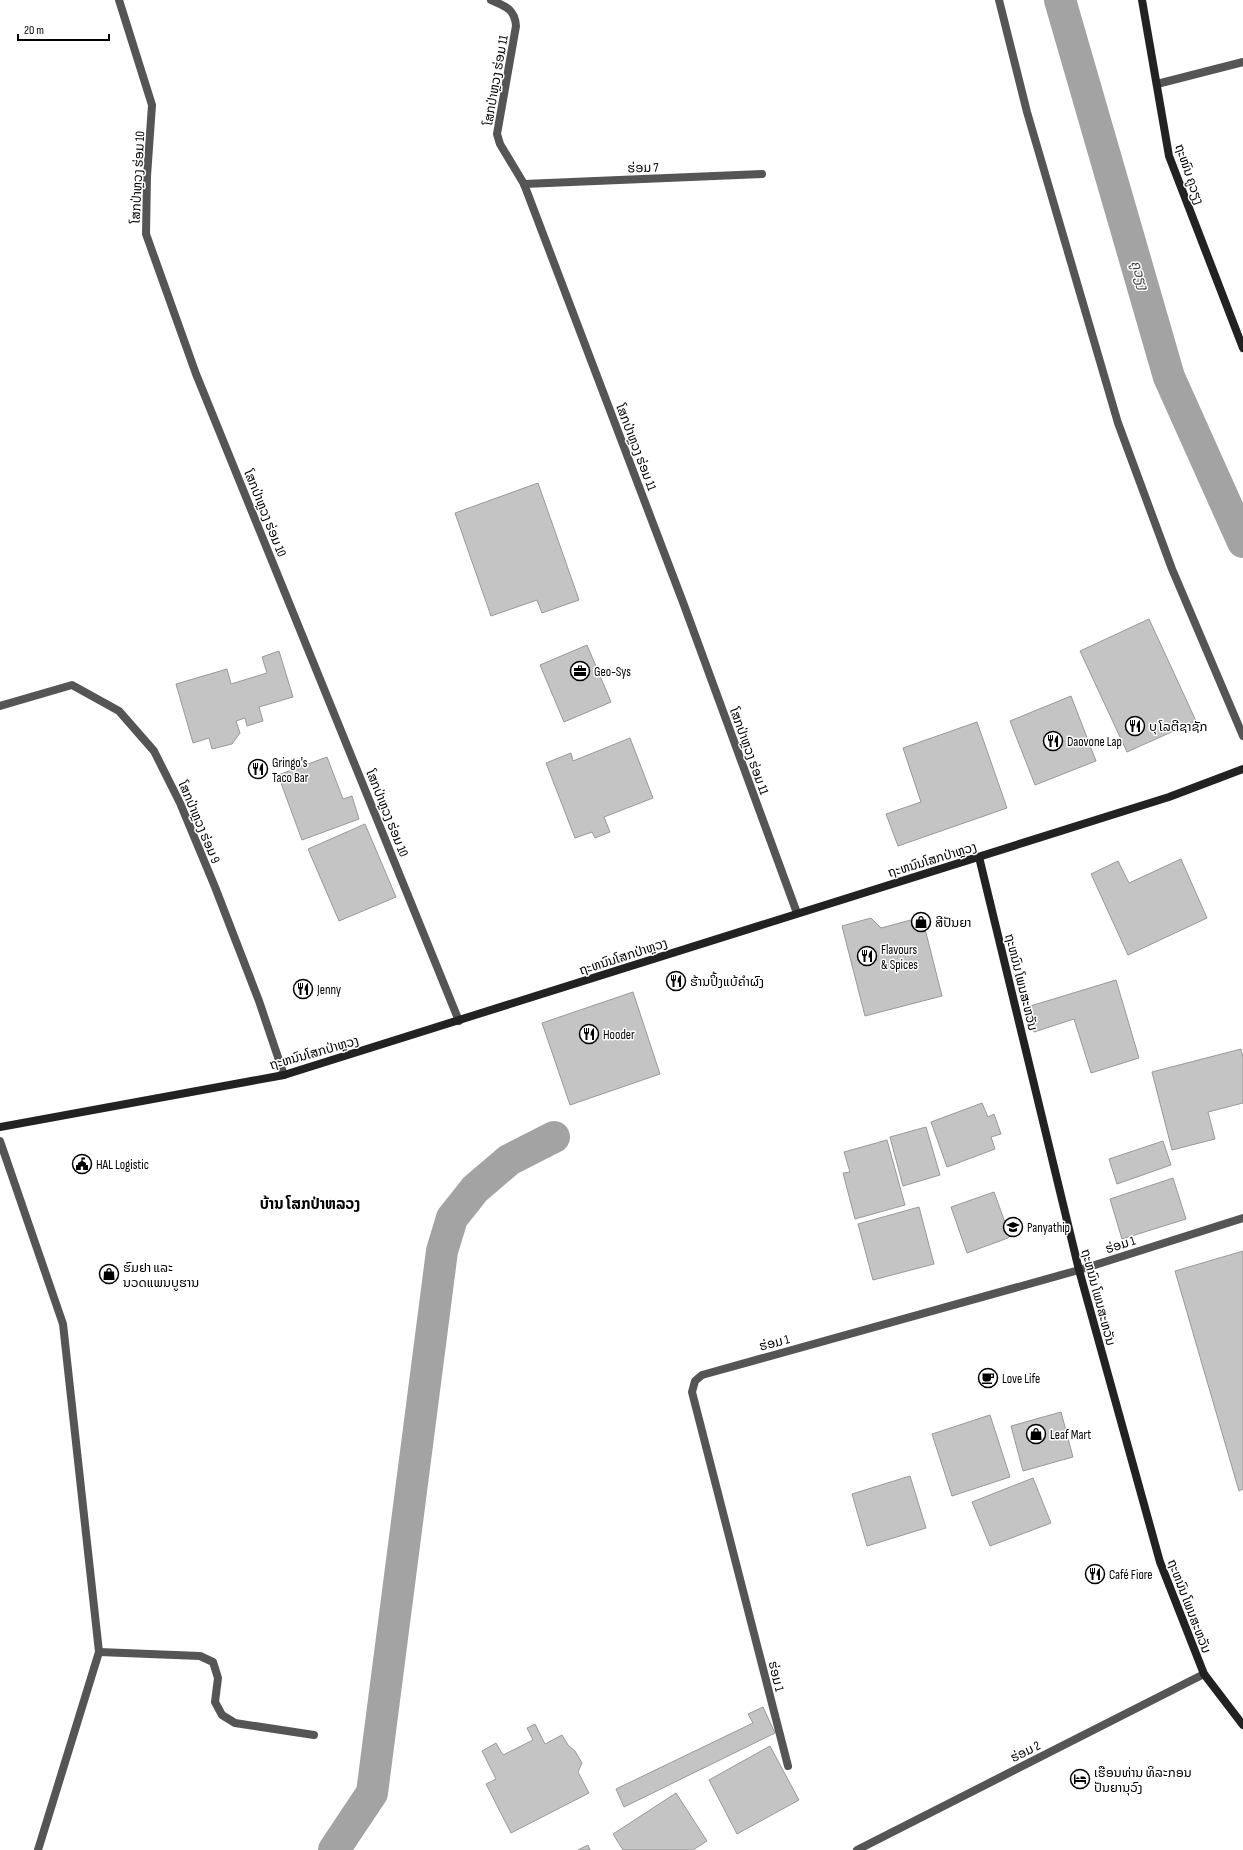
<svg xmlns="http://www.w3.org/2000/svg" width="1243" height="1850" viewBox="0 0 1243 1850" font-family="'Sofia Sans Condensed','Noto Sans Lao',sans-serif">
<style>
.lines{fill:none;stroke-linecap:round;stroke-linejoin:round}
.canal{stroke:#a3a3a3;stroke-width:32}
.building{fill:#c4c4c4;stroke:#999}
.street{stroke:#555;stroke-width:8}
.secondary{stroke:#222;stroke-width:8}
.labels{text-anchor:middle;stroke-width:3;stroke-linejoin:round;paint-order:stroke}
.street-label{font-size:13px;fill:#000;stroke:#fff}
.poi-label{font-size:13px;fill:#000;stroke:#fff;text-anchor:start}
.water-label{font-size:14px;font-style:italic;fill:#444;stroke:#fff}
.quarter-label{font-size:15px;font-weight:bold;fill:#000;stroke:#fff}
</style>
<rect width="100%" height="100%" fill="#fff"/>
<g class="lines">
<g class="canal">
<polyline points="1060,0 1169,377 1243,542"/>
<polyline points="334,1850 372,1793 442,1251 452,1218 475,1189 509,1160 554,1137"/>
</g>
</g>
<g class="building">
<polygon points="538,483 579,600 542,613 537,600 491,616 455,513"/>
<polygon points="1149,619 1196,721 1127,752 1080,651"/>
<polygon points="587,645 611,702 564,722 540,665"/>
<polygon points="279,651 293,697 259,707 263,721 247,726 245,718 236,721 240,733 232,744 212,749 209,738 193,743 176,684 227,669 231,684 267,673 262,657"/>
<polygon points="1071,696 1096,761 1035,785 1010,721"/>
<polygon points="977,722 1007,808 898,846 886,814 921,802 903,748"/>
<polygon points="630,738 653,798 604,817 610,832 595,838 592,832 575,838 546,763 571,753 573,761"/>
<polygon points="327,757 343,799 352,796 359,819 302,840 278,775"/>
<polygon points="365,824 396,897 339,921 308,849"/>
<polygon points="1181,859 1207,918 1128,955 1091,874 1118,861 1129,883"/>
<polygon points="922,917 942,996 865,1016 842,926 871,918 881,928"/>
<polygon points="1116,980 1139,1058 1091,1073 1074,1019 1034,1032 1027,1007"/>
<polygon points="633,992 660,1074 570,1105 542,1023"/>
<polygon points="1241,1049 1243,1057 1243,1103 1208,1112 1215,1139 1172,1150 1152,1072"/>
<polygon points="982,1103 988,1117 994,1114 1001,1134 991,1137 995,1149 947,1167 931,1122"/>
<polygon points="926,1127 940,1175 903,1186 890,1137"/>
<polygon points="887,1140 905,1205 855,1219 843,1173 850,1172 844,1152"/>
<polygon points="1163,1141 1171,1165 1117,1184 1109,1159"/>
<polygon points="1173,1178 1186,1219 1122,1239 1110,1199"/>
<polygon points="994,1192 1010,1236 1008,1238 967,1253 951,1207"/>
<polygon points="919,1207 934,1264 873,1280 858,1224"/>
<polygon points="1243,1251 1243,1489 1239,1491 1175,1271"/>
<polygon points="1061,1412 1073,1457 1023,1471 1011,1426"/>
<polygon points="990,1415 1010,1477 952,1496 932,1434"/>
<polygon points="910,1476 926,1528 867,1546 852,1494"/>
<polygon points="1033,1478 1051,1523 990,1546 972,1502"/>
<polygon points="763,1707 775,1733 624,1807 616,1789 753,1723 748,1714"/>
<polygon points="535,1724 545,1744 562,1735 568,1745 575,1751 582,1763 578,1772 589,1793 511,1833 486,1784 496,1779 482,1751 496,1743 503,1755 533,1740 527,1728"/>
<polygon points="770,1746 799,1800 737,1834 709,1780"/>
<polygon points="676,1793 707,1841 693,1850 623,1850 613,1834"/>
<polygon points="588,1845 590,1850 578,1850"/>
</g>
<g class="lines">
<g class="street">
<polyline points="119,0 152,105 147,176 146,234 196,374 459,1021"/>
<path d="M491,0C505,6 515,9 516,26L497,134L500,144L524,184L684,605L797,913"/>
<polyline points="999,0 1027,112 1118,423 1172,569 1243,736"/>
<polyline points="1157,84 1243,62"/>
<polyline points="524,184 762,174"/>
<polyline points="0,706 72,685 119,711 154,751 180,803 215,887 259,1001 284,1075"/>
<polyline points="0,1141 63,1324 99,1652 38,1850"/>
<polyline points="99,1652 200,1656 213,1662 218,1678 215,1702 222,1715 235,1723 314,1735"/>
<polyline points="788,1766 692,1392 695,1381 702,1375 1079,1270 1243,1218"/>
<polyline points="857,1850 1204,1674"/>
</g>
<g class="secondary">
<polyline points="1142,0 1169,156 1243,348"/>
<polyline points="979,857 1079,1270 1160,1562 1204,1674 1243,1725"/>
<polyline points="0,1127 284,1075 1169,797 1243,769"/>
</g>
</g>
<defs>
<symbol id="office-ring" viewBox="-11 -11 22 22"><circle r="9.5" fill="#fff" stroke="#000" stroke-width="1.5"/><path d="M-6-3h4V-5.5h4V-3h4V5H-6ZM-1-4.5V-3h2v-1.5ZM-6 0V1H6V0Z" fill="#000"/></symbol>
<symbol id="restaurant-ring" viewBox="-11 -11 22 22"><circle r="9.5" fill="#fff" stroke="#000" stroke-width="1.5"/><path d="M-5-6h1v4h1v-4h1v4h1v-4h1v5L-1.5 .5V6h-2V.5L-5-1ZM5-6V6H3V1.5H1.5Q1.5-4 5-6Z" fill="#000"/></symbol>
<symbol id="shop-ring" viewBox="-11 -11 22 22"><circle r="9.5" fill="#fff" stroke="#000" stroke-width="1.5"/><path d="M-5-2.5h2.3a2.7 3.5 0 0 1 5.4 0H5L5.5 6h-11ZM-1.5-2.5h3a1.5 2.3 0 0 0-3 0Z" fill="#000"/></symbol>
<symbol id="civic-ring" viewBox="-11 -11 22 22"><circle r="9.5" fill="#fff" stroke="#000" stroke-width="1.5"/><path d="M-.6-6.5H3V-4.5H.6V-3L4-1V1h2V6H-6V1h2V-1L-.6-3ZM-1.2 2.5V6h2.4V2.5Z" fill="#000"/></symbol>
<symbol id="school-ring" viewBox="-11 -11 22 22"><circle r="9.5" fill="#fff" stroke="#000" stroke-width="1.5"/><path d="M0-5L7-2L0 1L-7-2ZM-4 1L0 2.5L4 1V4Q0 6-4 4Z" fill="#000"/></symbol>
<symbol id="cafe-ring" viewBox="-11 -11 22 22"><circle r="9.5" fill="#fff" stroke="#000" stroke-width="1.5"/><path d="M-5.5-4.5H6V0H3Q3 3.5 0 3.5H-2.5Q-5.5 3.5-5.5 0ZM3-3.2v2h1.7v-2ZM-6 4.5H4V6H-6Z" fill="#000"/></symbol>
<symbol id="hotel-ring" viewBox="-11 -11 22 22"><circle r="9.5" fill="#fff" stroke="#000" stroke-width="1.5"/><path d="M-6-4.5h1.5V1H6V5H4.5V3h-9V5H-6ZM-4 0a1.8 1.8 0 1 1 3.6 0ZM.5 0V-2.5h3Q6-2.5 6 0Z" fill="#000"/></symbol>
</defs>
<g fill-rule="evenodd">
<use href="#office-ring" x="569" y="660" width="22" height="22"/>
<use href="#restaurant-ring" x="1124" y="715" width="22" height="22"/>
<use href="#restaurant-ring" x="1042" y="730" width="22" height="22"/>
<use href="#restaurant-ring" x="247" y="758" width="22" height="22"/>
<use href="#shop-ring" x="910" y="911" width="22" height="22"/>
<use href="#restaurant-ring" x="856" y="945" width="22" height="22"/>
<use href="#restaurant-ring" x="665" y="970" width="22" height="22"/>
<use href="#restaurant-ring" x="292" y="978" width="22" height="22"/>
<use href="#restaurant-ring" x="578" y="1023" width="22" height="22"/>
<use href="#civic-ring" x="71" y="1153" width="22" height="22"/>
<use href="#school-ring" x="1002" y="1216" width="22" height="22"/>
<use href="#shop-ring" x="98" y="1263" width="22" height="22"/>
<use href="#cafe-ring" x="977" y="1367" width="22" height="22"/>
<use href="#shop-ring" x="1025" y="1423" width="22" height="22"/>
<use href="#restaurant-ring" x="1084" y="1563" width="22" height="22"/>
<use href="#hotel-ring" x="1069" y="1768" width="22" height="22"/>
</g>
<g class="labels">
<g class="street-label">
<text transform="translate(495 80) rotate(-80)" y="5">ໂສກປ່າຫຼວງ ຮ່ອມ 11</text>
<text transform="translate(643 167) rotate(-2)" y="5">ຮ່ອມ 7</text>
<text transform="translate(1190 174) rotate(71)" y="5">ຖະໜົນ ຄູວຽງ</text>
<text transform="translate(137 177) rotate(-87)" y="5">ໂສກປ່າຫຼວງ ຮ່ອມ 10</text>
<text transform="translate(637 447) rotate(69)" y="5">ໂສກປ່າຫຼວງ ຮ່ອມ 11</text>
<text transform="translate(266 513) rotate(68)" y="5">ໂສກປ່າຫຼວງ ຮ່ອມ 10</text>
<text transform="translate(750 751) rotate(70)" y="5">ໂສກປ່າຫຼວງ ຮ່ອມ 11</text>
<text transform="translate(388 813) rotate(68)" y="5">ໂສກປ່າຫຼວງ ຮ່ອມ 10</text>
<text transform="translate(200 822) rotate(67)" y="5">ໂສກປ່າຫຼວງ ຮ່ອມ 9</text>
<text transform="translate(932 859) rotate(-17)" y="5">ຖະຫນົນໂສກປ່າຫຼວງ</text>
<text transform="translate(623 956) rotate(-18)" y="5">ຖະຫນົນໂສກປ່າຫຼວງ</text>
<text transform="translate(1022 982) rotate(76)" y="5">ຖະຫນົນ ໂພນສະຫວັນ</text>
<text transform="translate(314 1052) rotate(-16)" y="5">ຖະຫນົນໂສກປ່າຫຼວງ</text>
<text transform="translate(1120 1244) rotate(-18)" y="5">ຮ່ອມ 1</text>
<text transform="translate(1099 1297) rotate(75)" y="5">ຖະຫນົນ ໂພນສະຫວັນ</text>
<text transform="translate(774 1342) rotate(-15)" y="5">ຮ່ອມ 1</text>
<text transform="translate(1190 1606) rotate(69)" y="5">ຖະຫນົນ ໂພນສະຫວັນ</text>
<text transform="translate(777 1676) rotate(76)" y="5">ຮ່ອມ 1</text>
<text transform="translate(1025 1751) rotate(-27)" y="5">ຮ່ອມ 2</text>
</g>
<g class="poi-label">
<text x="594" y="676">Geo-Sys</text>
<text x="1149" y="731">ບຸ ໂລຕີຊາຊັກ</text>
<text x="1067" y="746">Daovone Lap</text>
<text x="272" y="767">Gringo's<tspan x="272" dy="15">Taco Bar</tspan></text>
<text x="935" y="927">ສີປັນຍາ</text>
<text x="881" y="954">Flavours<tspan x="881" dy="15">&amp; Spices</tspan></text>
<text x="690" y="986">ຮ້ານປິ້ງແບ້ຄຳຜົງ</text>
<text x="317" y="994">Jenny</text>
<text x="603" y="1039">Hooder</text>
<text x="96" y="1169">HAL Logistic</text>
<text x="1027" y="1232">Panyathip</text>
<text x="123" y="1272">ຮົມຢາ ແລະ<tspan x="123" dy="15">ນວດແພນບູຮານ</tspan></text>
<text x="1002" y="1383">Love Life</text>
<text x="1050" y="1439">Leaf Mart</text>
<text x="1109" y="1579">Café Fiore</text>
<text x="1094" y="1777">ເຮືອນທ່ານ ທິລະກອນ<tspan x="1094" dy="15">ປັນຍານຸວົງ</tspan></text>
</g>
<g class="water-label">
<text transform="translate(1140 275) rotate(74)" y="5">ຄູວຽງ</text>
</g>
<g class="quarter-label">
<text x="310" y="1209">ບ້ານ ໂສກປ່າຫລວງ</text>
</g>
</g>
<path d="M18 34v6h91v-6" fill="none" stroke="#000000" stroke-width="2"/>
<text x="24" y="34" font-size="12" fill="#000000" stroke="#ffffff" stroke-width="3" paint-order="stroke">20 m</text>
</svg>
